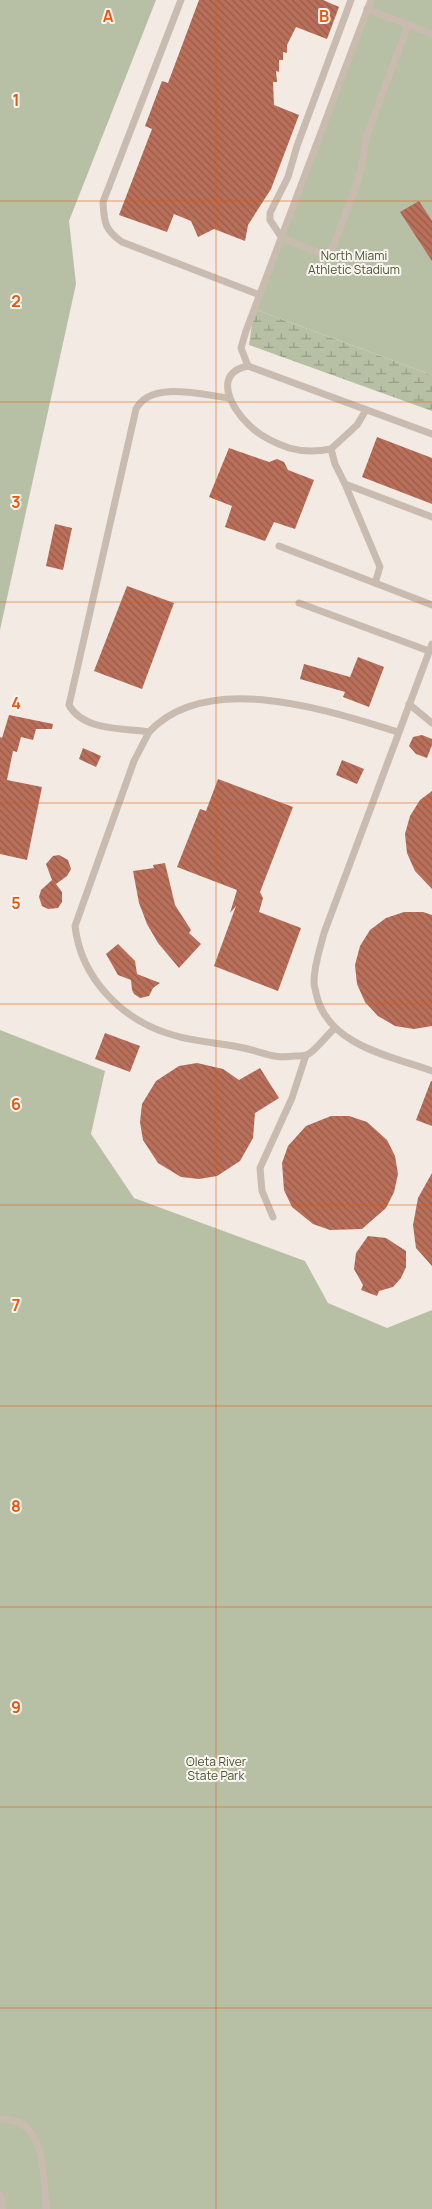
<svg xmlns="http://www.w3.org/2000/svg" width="432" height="2209" viewBox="0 0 432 2209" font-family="Manrope,sans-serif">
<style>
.wetland{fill:url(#wetland-marsh)}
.green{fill:#b7c0a4}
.building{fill:url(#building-back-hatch)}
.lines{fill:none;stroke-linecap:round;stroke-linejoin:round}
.lane{stroke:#c9bbaf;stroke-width:7}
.grid{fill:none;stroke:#e8590c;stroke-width:1;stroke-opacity:0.55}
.labels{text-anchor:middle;stroke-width:4;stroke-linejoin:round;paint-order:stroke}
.park-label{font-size:12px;fill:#495533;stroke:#f9f4ef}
.grid-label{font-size:16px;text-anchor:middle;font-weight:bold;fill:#e8590c;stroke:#f9f4ef;stroke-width:4;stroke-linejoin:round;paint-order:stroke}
</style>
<defs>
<pattern id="wetland-marsh" width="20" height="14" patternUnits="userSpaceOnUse" patternTransform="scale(1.25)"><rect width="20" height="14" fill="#b7c0a4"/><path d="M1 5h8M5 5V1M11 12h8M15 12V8" fill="none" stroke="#969c86"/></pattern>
<pattern id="building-back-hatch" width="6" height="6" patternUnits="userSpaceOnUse" patternTransform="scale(1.25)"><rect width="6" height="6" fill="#b96f59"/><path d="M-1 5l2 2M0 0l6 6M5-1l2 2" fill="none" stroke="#975c4a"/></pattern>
</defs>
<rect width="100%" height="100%" fill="#f2eae3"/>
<polygon class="wetland" points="254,309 432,375 432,411 249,345"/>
<g class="green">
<polygon points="0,0 156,0 69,221 76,284 0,630"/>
<polygon points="370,0 432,0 432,375 254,309"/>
<polygon points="0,1030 105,1071 91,1134 134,1198 305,1261 328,1303 387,1328 432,1310 432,2209 0,2209"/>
</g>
<g class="building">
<polygon points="199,0 323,0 339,7 327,39 296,27 287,45 287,53 283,52 283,60 279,60 279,72 276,71 277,82 273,82 274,105 299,115 271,189 248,225 245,241 214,229 198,237 191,221 174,214 167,232 119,215 152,129 145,126 162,81 168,83"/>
<polygon points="419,201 432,221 432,261 400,212"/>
<polygon points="377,437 432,458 432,504 362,477"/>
<polygon points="229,448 269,462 277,459 284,462 288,470 314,480 295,529 274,522 265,541 225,527 232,506 209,497"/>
<polygon points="55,524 72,528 63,570 46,566"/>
<polygon points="127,586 174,603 142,689 94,671"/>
<polygon points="358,657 384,667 369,707 343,697 345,692 300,679 304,664 350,677"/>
<polygon points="9,715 53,724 52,729 36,729 33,740 21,737 17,752 13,751 7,780 42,787 27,860 0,854 0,737 2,738"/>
<polygon points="422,735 432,739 432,745 427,758 416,754 409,746 413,737"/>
<polygon points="83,748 101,756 96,767 79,759"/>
<polygon points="342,760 364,769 357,784 336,775"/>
<polygon points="218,779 293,807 260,892 263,898 259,912 301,928 278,991 214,966 236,906 230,913 237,890 177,867 200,809 206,811"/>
<polygon points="432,791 432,889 415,871 407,853 405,834 410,816 420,800"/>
<polygon points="59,855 68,860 71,869 67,876 56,884 62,892 62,902 58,908 48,909 42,906 39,897 41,890 52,880 46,864 53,856"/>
<polygon points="165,863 175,905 191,930 189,933 201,944 179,968 158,943 147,924 139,903 133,871 154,868 153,865"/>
<polygon points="404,912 423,912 432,915 432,1026 414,1029 395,1026 378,1016 365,1002 357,984 355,965 360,946 370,930 386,918"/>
<polygon points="118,944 135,961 137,974 160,983 153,988 149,996 140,998 134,994 132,990 131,980 118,975 106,954"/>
<polygon points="105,1033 140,1046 130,1072 95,1059"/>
<polygon points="197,1063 223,1069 239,1080 260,1068 279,1098 255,1113 253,1138 240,1161 217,1176 199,1179 181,1177 158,1163 143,1140 140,1122 142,1104 156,1081 179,1066"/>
<polygon points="431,1081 432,1081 432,1126 416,1120"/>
<polygon points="331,1116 349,1116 367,1122 387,1140 395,1156 398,1174 394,1192 386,1208 362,1229 330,1230 313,1224 292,1207 284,1190 282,1163 288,1146 306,1126"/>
<polygon points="432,1173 432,1266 416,1248 413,1225 418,1198"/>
<polygon points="368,1236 386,1238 406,1251 406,1267 401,1278 393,1287 379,1291 377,1296 361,1290 363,1285 354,1269 356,1253"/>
</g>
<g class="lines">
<g class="lane">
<path d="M181,0L103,202C104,223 105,230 122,242L260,295"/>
<polyline points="351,0 297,146 288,177 270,213 270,220 282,238 329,257 353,195 362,166 366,138 408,25"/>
<polyline points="367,9 432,34"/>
<polyline points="248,366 241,348 246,331 371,0"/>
<path d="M229,398C202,395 151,380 136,409L69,705C83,731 123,728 149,732C208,669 329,711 398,732"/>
<path d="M331,449C316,452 303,452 289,448C275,443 259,435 249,425C231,408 212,373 248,366L432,434"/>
<polyline points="345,484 335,464 331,449 357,425 366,410"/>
<polyline points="432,517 345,484 380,567 375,583 432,605"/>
<polyline points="279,546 375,583"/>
<polyline points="299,603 429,651"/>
<path d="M432,644L324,933C320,949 314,965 314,982C314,987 316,992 317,997C330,1046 391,1056 432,1071"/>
<polyline points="409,704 432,723"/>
<path d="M149,732L134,761L75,926C81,979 123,1021 173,1035C195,1042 221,1043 244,1048C266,1053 272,1059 295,1056C299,1056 304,1056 307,1055C316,1050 326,1036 334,1029"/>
<polyline points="273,1217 262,1191 260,1168 292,1098 306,1055"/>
<path d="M0,2119C47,2117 43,2176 46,2209"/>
<polyline points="0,2195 3,2209"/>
</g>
</g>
<path class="grid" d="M216,0V2209M0,201H432M0,402H432M0,602H432M0,803H432M0,1004H432M0,1205H432M0,1406H432M0,1607H432M0,1807H432M0,2008H432"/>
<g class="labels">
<g class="park-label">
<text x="354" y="260">North Miami<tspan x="354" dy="14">Athletic Stadium</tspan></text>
<text x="216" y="1766">Oleta River<tspan x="216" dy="14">State Park</tspan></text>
</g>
</g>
<g class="grid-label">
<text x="108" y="22">A</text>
<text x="324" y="22">B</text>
<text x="16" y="106">1</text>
<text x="16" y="307">2</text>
<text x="16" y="508">3</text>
<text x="16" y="709">4</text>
<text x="16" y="909">5</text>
<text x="16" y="1110">6</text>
<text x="16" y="1311">7</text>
<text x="16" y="1512">8</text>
<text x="16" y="1713">9</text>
</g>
</svg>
